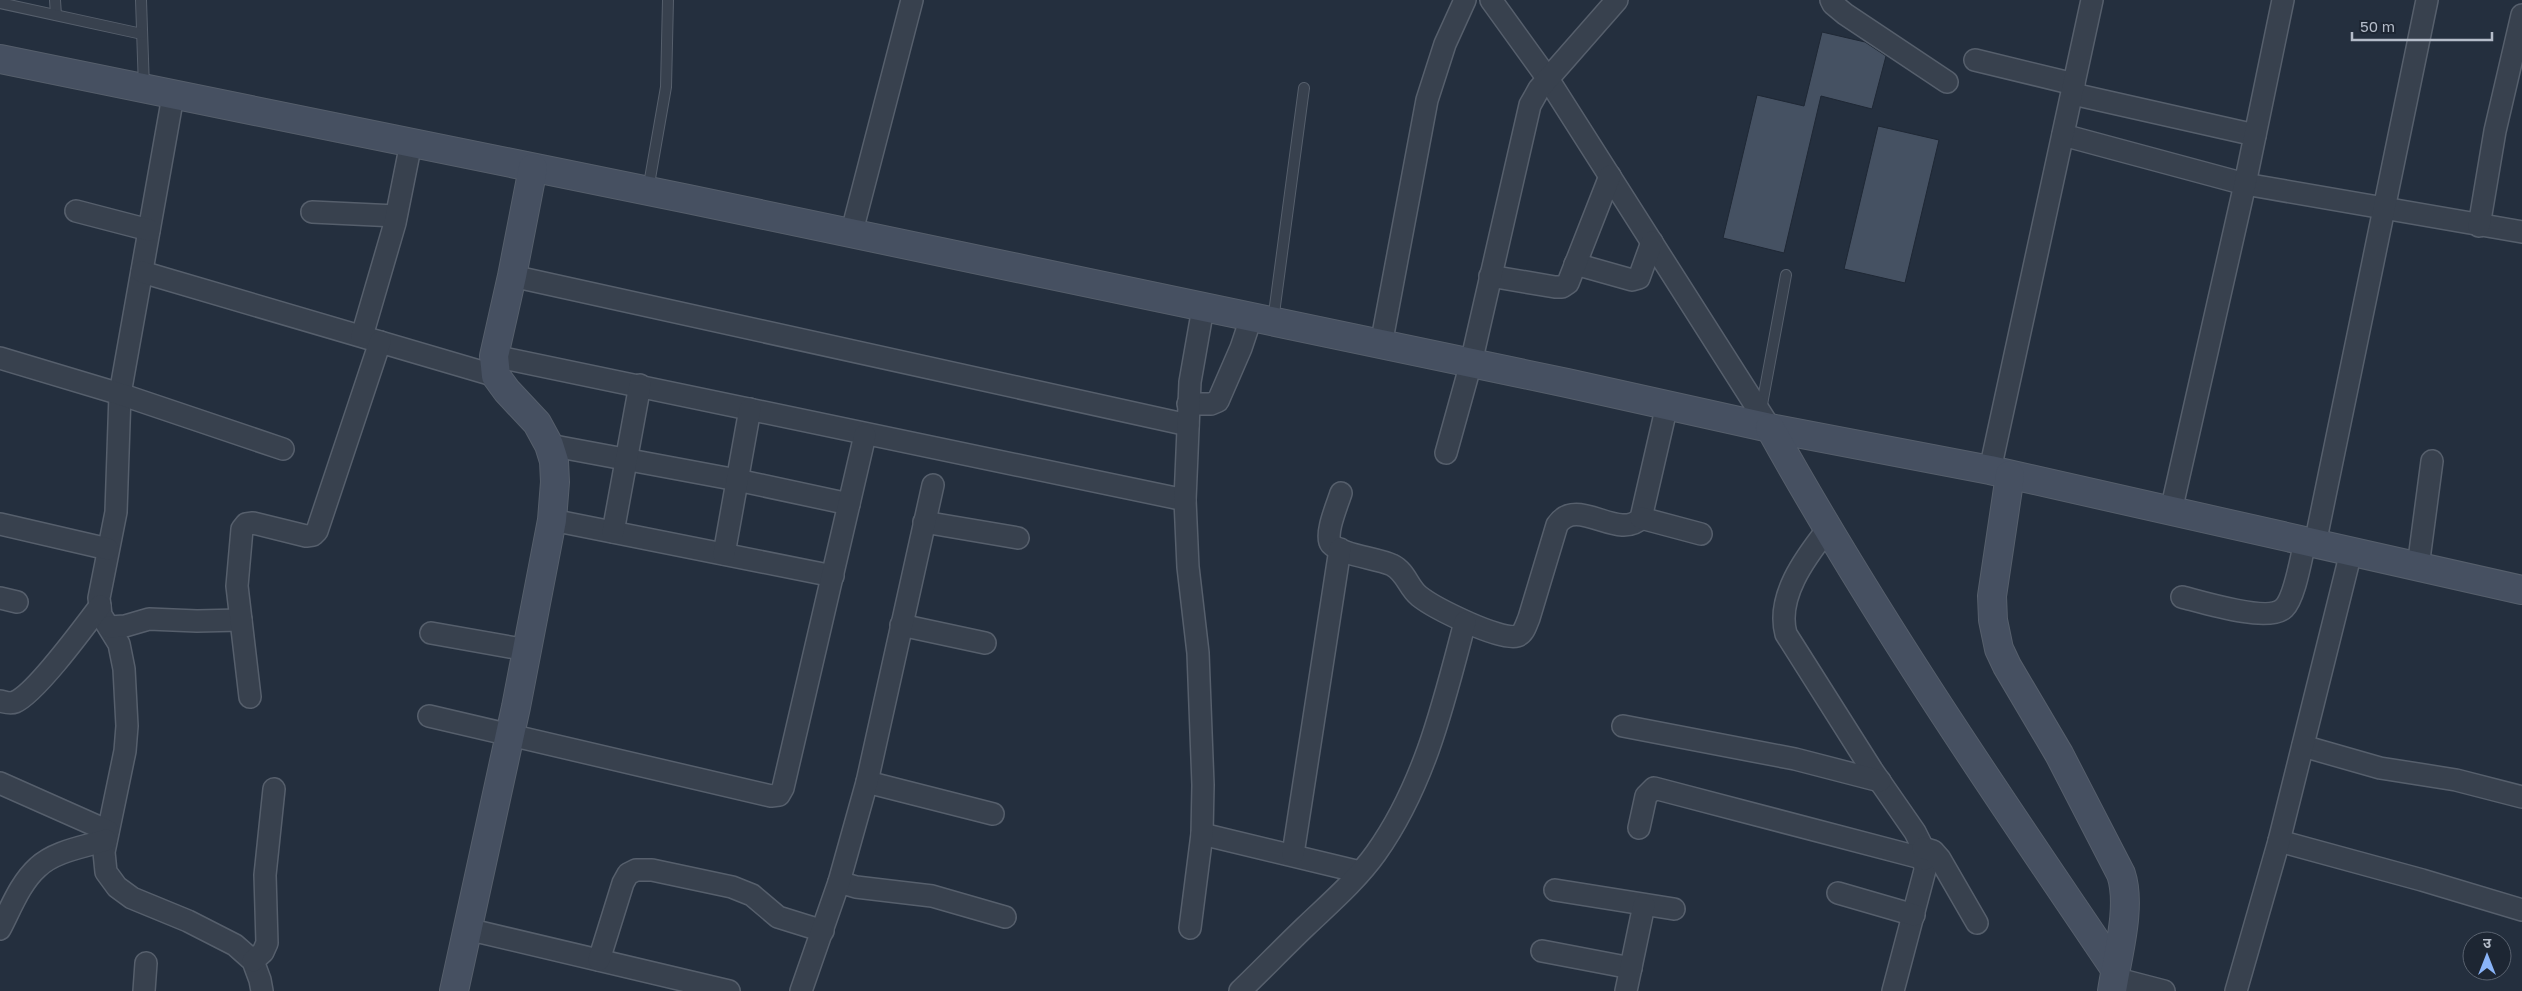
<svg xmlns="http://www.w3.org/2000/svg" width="2522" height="991" viewBox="0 0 2522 991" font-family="'Golos Text','Noto Sans Devanagari',sans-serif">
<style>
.building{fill:#455162;stroke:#1f2835}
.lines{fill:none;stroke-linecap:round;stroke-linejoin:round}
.lane-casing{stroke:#565f6c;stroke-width:12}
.street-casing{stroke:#565f6c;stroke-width:24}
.secondary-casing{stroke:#565f6c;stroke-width:30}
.lane{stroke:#38414e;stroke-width:10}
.street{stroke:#38414e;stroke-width:21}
.secondary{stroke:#465061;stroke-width:28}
</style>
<rect width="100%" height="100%" fill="#242f3e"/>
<g class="building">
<polygon points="1822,32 1865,42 1886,56 1872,109 1821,96 1784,253 1723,238 1757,95 1804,106"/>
<polygon points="1878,126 1939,140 1905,283 1844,269"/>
</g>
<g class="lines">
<defs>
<g id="lane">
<polyline points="55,0 56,15"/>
<polyline points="141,0 144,88"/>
<polyline points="0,3 142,34"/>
<polyline points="648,190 666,87 668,0"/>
<polyline points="1273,321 1304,88"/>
<polyline points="1761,410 1786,275"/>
</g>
<g id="street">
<polyline points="1491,0 1548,79 1770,428"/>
<polyline points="1831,0 1833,4 1845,14 1947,82"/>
<polyline points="1975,60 2074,84"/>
<polyline points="2073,94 2255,135"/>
<polyline points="173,96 120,394 116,512 99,598 101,615 119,644 124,669 127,726 125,751 104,852 106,872 117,887 132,898 188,921 235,945 253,961 260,980 262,991"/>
<polyline points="2063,135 2245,184 2522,232"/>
<polyline points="76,211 149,230"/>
<polyline points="312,212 396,216"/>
<polyline points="2479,226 2495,131 2522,15"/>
<polyline points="851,235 912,0"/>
<polyline points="1575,264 1632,280 1639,278 1652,242"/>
<polyline points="142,272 496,376"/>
<polyline points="512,276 1188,425"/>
<polyline points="1490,276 1555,287 1562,287 1568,283 1610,176"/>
<polyline points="362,336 395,223 411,143"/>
<polyline points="1381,345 1427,100 1445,44 1465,0"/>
<polyline points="494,356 1185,500"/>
<polyline points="0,358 120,394 283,449"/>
<polyline points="1188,404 1211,404 1218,401 1241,348 1251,318"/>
<polyline points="549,445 737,480 849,504"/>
<polyline points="1446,453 1471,363 1530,105 1539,89 1617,0"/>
<polyline points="1990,470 2092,0"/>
<path d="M1341,493C1338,503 1324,535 1331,544C1341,555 1377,558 1392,565C1406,572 1408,587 1419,596C1434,608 1500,641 1517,636C1524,634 1526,625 1529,618L1557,525C1577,495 1619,542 1641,518L1667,405"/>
<polyline points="2171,511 2245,184 2283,0"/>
<polyline points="1641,518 1701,534"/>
<polyline points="552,520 833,576"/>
<polyline points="924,522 1018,538"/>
<polyline points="0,524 108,549"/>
<path d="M1827,530C1805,558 1776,597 1786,634L1872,770L1915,832L1923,848L1925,870L1893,991"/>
<polyline points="613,532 640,385"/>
<polyline points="2315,544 2427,0"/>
<polyline points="724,554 750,409"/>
<polyline points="2418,567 2432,461"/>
<path d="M2182,597C2202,602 2269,623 2284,608C2295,597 2301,558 2305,542"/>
<polyline points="0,598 17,602"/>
<polyline points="901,625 985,643"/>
<polyline points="109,627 125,626 149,619 197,621 241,620"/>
<polyline points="431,633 527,650"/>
<polyline points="250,697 237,586 242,529 246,524 253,523 306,536 313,535 317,531 380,342"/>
<path d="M0,701C5,702 10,704 15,702C35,694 85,626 100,606"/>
<polyline points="429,716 771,796 779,795 783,788 865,435"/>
<polyline points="1623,726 1795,759 1880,781"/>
<polyline points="2303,746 2380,768 2456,780 2522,797"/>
<polyline points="867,782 993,814"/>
<polyline points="0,783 108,831"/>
<polyline points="1639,828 1646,796 1654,788 1925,859"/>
<polyline points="1202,834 1360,872"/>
<polyline points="2279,841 2422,880 2522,910"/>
<polyline points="1923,848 1933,851 1940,859 1977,923"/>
<polyline points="1293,854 1340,549"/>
<polyline points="839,882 856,887 932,896 1005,917"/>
<polyline points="1555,890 1674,909"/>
<polyline points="1838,893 1914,915"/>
<polyline points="1190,928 1202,834 1203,785 1198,653 1188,567 1185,500 1190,382 1203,308"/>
<path d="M0,929C11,908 20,883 38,867C55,851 84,847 106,840"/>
<polyline points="467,929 729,991"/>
<polyline points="1542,951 1631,968"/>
<polyline points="599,960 623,883 628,874 636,870 652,870 732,887 752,895 778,917 823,931"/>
<polyline points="253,961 263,952 267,943 265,875 274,789"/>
<polyline points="2114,978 2164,991"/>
<polyline points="144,991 146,963"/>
<polyline points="801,991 839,882 867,782 933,485"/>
<path d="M1240,991C1262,970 1283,948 1305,927C1329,904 1356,881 1376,853C1425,784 1444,702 1465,622"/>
<polyline points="1626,991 1644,905"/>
<polyline points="2236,991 2279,841 2351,552"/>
</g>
<g id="secondary">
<polyline points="0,59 688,199 1567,383 1770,428 1990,470 2522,590"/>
<path d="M1770,428C1874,615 1995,792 2115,969"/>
<path d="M2010,475L1992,596L1993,620L1999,649L2007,666L2059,754L2121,874C2132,907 2117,957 2112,991"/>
<polyline points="454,991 516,707 552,520 555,482 554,461 549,445 537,423 507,391 496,376 494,356 512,276 533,168"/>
</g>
</defs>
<use href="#lane" class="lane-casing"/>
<use href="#street" class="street-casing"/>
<use href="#secondary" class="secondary-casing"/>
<use href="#lane" class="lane"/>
<use href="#street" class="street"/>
<use href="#secondary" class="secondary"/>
</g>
<g transform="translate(2487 956)"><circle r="24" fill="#1d2633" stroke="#59626f"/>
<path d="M0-4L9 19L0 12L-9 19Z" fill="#8ab4f8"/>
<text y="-8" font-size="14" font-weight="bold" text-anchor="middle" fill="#b4bcc9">उ</text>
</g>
<path d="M2352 32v8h140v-8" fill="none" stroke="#b4bcc9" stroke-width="2.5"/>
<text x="2360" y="32" font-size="15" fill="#b4bcc9" stroke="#1d2633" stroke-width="4" paint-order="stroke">50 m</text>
</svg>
